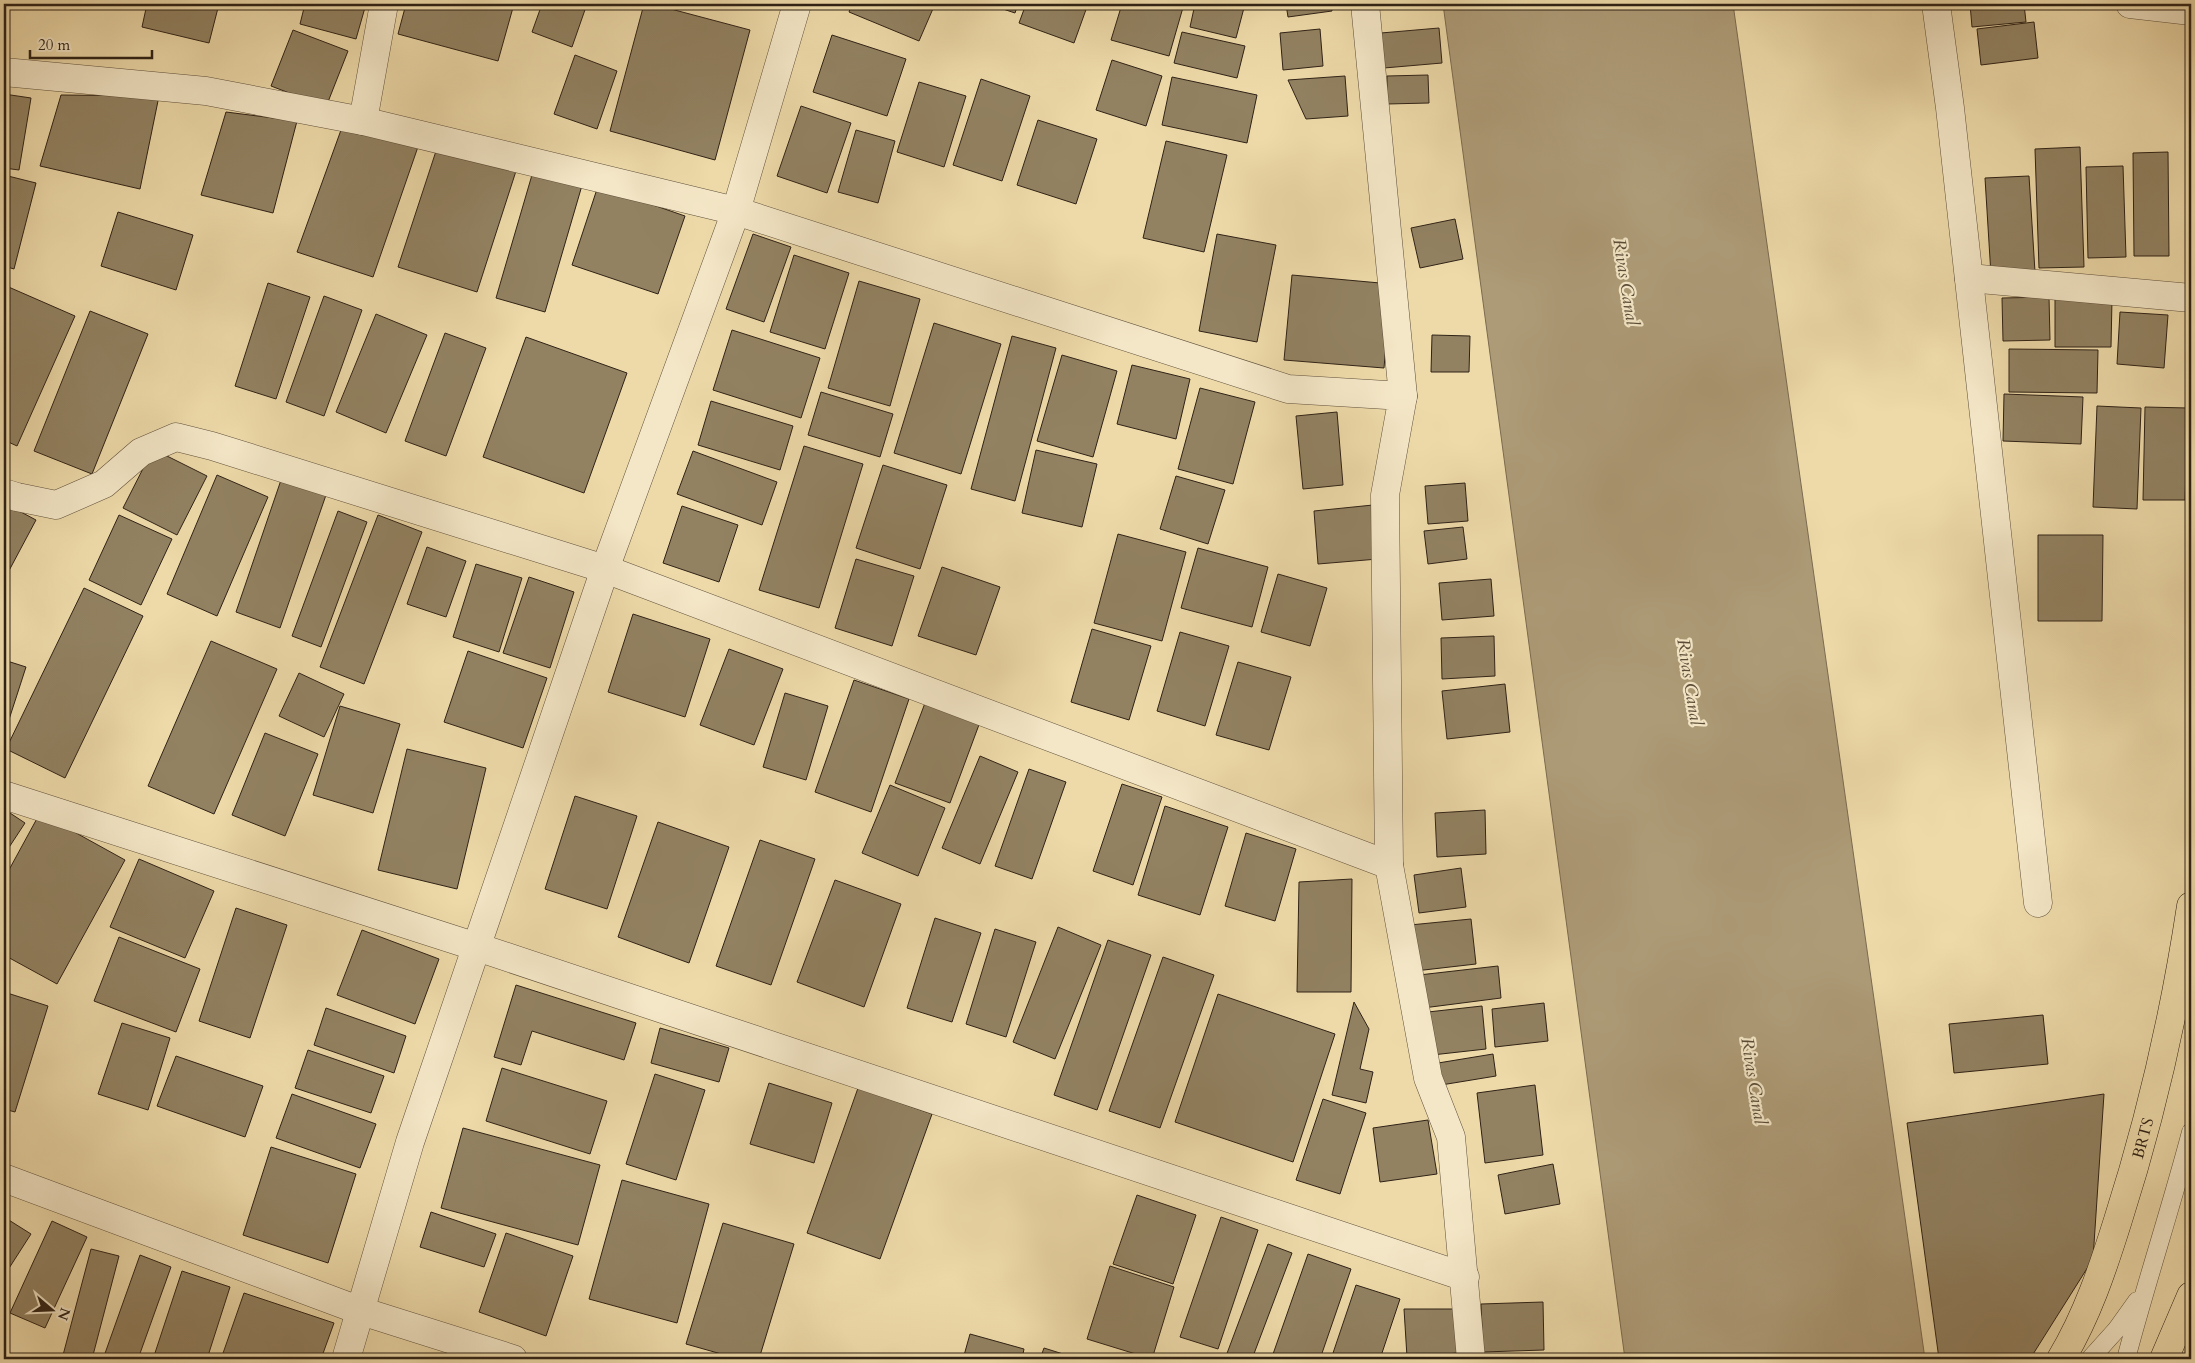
<svg xmlns="http://www.w3.org/2000/svg" width="2195" height="1363" viewBox="0 0 2195 1363" font-family="Cardo,serif">
<style>
.water{fill:#ad9b77;stroke:#7b6b50}
.building{fill:#928262;stroke:#2f2216}
.lines{fill:none;stroke-linecap:round;stroke-linejoin:round}
.service-casing{stroke:#5f503b;stroke-width:19}
.minor-casing{stroke:#5f503b;stroke-width:29}
.primary-casing{stroke:#2f2216;stroke-width:29}
.service{stroke:#f4e7c7;stroke-width:18}
.minor{stroke:#f4e7c7;stroke-width:28}
.primary{stroke:#eedaa9;stroke-width:28}
.labels{text-anchor:middle;stroke-width:4.5;stroke-linejoin:round;paint-order:stroke}
.street-label{font-size:16px;fill:#2f2216;stroke:#f4e7c7}
.water-label{font-size:18px;font-style:italic;fill:#5b4c38;stroke:#f4e7c7}
</style>
<rect width="100%" height="100%" fill="#eedaa9"/>
<filter id="stains"><feTurbulence type="fractalNoise" baseFrequency=".004" numOctaves="4"/><feColorMatrix values="0 0 0 0 .2 0 0 0 0 .09 0 0 0 0 .02 0 0 0 .5 -.17"/></filter>
<radialGradient id="worn" r=".72"><stop offset=".6" stop-color="#630" stop-opacity="0"/><stop offset="1" stop-color="#630" stop-opacity=".3"/></radialGradient>
<polygon class="water" points="1443,4 1733,4 1925,1359 1625,1359"/>
<g class="building">
<polygon points="147,4 219,4 209,43 142,27"/>
<polygon points="305,4 366,4 356,39 300,24"/>
<polygon points="406,4 514,4 498,61 398,34"/>
<polygon points="542,4 587,4 572,47 532,32"/>
<polygon points="644,4 652,4 750,30 715,160 610,131"/>
<polygon points="852,4 935,4 919,41 849,12"/>
<polygon points="988,4 1018,4 1015,13"/>
<polygon points="1026,4 1088,4 1074,43 1019,23"/>
<polygon points="1122,4 1184,4 1169,56 1111,40"/>
<polygon points="1195,4 1245,4 1236,38 1190,27"/>
<polygon points="1286,4 1331,4 1332,11 1288,17"/>
<polygon points="1970,4 2024,4 2026,22 1972,27"/>
<polygon points="2034,22 2038,58 1981,65 1977,29"/>
<polygon points="1439,28 1442,63 1384,68 1381,33"/>
<polygon points="1320,29 1323,66 1283,70 1280,33"/>
<polygon points="293,30 348,51 326,107 271,86"/>
<polygon points="1182,32 1245,46 1237,78 1174,63"/>
<polygon points="832,35 906,59 887,116 813,92"/>
<polygon points="575,55 617,71 597,129 554,114"/>
<polygon points="1112,60 1162,76 1146,126 1096,110"/>
<polygon points="1428,75 1429,103 1387,104 1387,76"/>
<polygon points="1345,76 1348,116 1306,119 1288,80"/>
<polygon points="1172,77 1257,95 1247,143 1162,125"/>
<polygon points="981,79 1030,96 1002,181 953,165"/>
<polygon points="919,82 966,96 944,167 897,152"/>
<polygon points="4,94 31,98 19,170 4,168"/>
<polygon points="61,95 159,96 140,189 40,166"/>
<polygon points="801,106 851,123 827,193 777,176"/>
<polygon points="226,112 297,121 273,213 201,195"/>
<polygon points="1038,120 1097,139 1076,204 1017,185"/>
<polygon points="341,130 420,141 373,277 297,252"/>
<polygon points="856,130 895,141 878,203 838,192"/>
<polygon points="1166,141 1227,155 1204,252 1143,238"/>
<polygon points="438,145 516,171 477,292 398,267"/>
<polygon points="2080,147 2084,267 2039,268 2035,149"/>
<polygon points="2168,152 2169,256 2134,256 2133,153"/>
<polygon points="2123,166 2126,257 2088,258 2086,167"/>
<polygon points="534,168 583,182 545,312 496,298"/>
<polygon points="4,175 36,183 14,269 4,266"/>
<polygon points="2029,176 2035,272 1991,275 1985,178"/>
<polygon points="598,186 685,216 658,294 572,265"/>
<polygon points="118,212 193,235 176,290 101,266"/>
<polygon points="1455,219 1463,259 1420,268 1411,228"/>
<polygon points="753,234 791,247 764,322 726,309"/>
<polygon points="1217,234 1276,245 1257,342 1199,331"/>
<polygon points="794,255 849,273 825,349 770,332"/>
<polygon points="1292,275 1391,284 1384,368 1284,360"/>
<polygon points="859,281 920,299 890,406 828,388"/>
<polygon points="268,283 310,297 276,399 235,386"/>
<polygon points="4,285 75,316 17,446 4,440"/>
<polygon points="324,296 362,310 324,416 286,402"/>
<polygon points="2049,297 2050,340 2003,341 2002,298"/>
<polygon points="2055,298 2112,299 2111,347 2055,347"/>
<polygon points="90,311 148,334 92,474 34,451"/>
<polygon points="2120,312 2168,315 2164,368 2117,364"/>
<polygon points="376,314 427,335 386,433 336,412"/>
<polygon points="934,323 1001,344 961,474 894,453"/>
<polygon points="732,330 820,358 801,418 713,390"/>
<polygon points="445,333 486,348 446,456 405,441"/>
<polygon points="1432,335 1470,336 1469,372 1431,372"/>
<polygon points="1012,336 1056,348 1015,501 971,489"/>
<polygon points="526,337 627,373 584,493 483,457"/>
<polygon points="2009,349 2098,350 2097,393 2009,392"/>
<polygon points="1062,355 1117,371 1093,457 1037,441"/>
<polygon points="1132,365 1190,379 1176,439 1117,424"/>
<polygon points="1200,388 1255,402 1233,484 1178,469"/>
<polygon points="821,392 893,414 880,457 808,435"/>
<polygon points="2004,394 2083,397 2081,444 2003,441"/>
<polygon points="711,401 793,426 780,470 698,445"/>
<polygon points="2097,406 2141,408 2137,509 2093,507"/>
<polygon points="2145,407 2188,408 2185,500 2143,500"/>
<polygon points="1337,412 1343,485 1303,489 1296,416"/>
<polygon points="804,446 863,464 819,608 759,590"/>
<polygon points="153,449 207,476 177,535 123,508"/>
<polygon points="1036,450 1097,464 1082,527 1022,513"/>
<polygon points="693,451 777,482 762,525 677,494"/>
<polygon points="883,465 947,485 920,569 856,548"/>
<polygon points="217,475 268,497 217,616 167,594"/>
<polygon points="1176,476 1225,490 1208,544 1160,529"/>
<polygon points="281,480 326,495 280,628 236,612"/>
<polygon points="1465,483 1468,521 1428,524 1425,486"/>
<polygon points="4,503 36,520 4,580"/>
<polygon points="1373,505 1378,559 1318,564 1314,511"/>
<polygon points="682,506 738,525 719,582 663,563"/>
<polygon points="338,511 367,522 321,647 292,636"/>
<polygon points="119,515 172,539 141,605 89,580"/>
<polygon points="378,515 422,532 364,684 320,667"/>
<polygon points="1463,527 1467,559 1428,564 1424,531"/>
<polygon points="1118,534 1186,552 1162,641 1094,623"/>
<polygon points="2038,535 2103,535 2102,621 2038,621"/>
<polygon points="427,547 466,561 446,617 407,604"/>
<polygon points="1198,548 1268,567 1252,627 1181,608"/>
<polygon points="856,559 914,576 892,646 835,628"/>
<polygon points="476,564 522,578 499,652 453,637"/>
<polygon points="942,567 1000,587 976,655 918,636"/>
<polygon points="1278,574 1327,588 1310,646 1261,632"/>
<polygon points="529,577 574,592 550,668 503,653"/>
<polygon points="1491,579 1494,616 1442,620 1439,583"/>
<polygon points="84,588 143,616 65,778 6,749"/>
<polygon points="633,614 710,639 685,717 608,692"/>
<polygon points="1092,629 1151,646 1129,720 1071,702"/>
<polygon points="1180,632 1229,646 1205,726 1157,711"/>
<polygon points="1494,636 1495,676 1442,679 1441,638"/>
<polygon points="211,641 277,669 214,814 148,786"/>
<polygon points="729,649 783,669 754,745 700,725"/>
<polygon points="468,651 547,678 523,748 444,722"/>
<polygon points="4,660 26,667 4,735"/>
<polygon points="1238,662 1291,677 1269,750 1216,735"/>
<polygon points="299,673 344,694 324,737 279,716"/>
<polygon points="854,680 909,699 871,812 815,792"/>
<polygon points="1505,684 1510,732 1447,739 1442,691"/>
<polygon points="785,693 828,706 806,780 763,767"/>
<polygon points="925,703 980,722 950,803 895,783"/>
<polygon points="340,706 400,724 373,813 313,795"/>
<polygon points="265,733 318,754 285,836 232,815"/>
<polygon points="407,749 486,768 457,889 378,870"/>
<polygon points="980,756 1018,772 980,864 942,848"/>
<polygon points="1029,769 1066,782 1032,879 995,866"/>
<polygon points="1122,784 1162,797 1133,885 1093,871"/>
<polygon points="890,785 945,808 918,876 862,853"/>
<polygon points="575,796 637,816 607,909 545,889"/>
<polygon points="1165,806 1228,827 1200,915 1138,895"/>
<polygon points="4,809 25,823 4,855"/>
<polygon points="1485,810 1486,854 1437,857 1435,813"/>
<polygon points="40,813 125,860 57,984 4,955 4,879"/>
<polygon points="658,822 729,847 689,963 618,937"/>
<polygon points="1246,833 1296,849 1275,921 1225,906"/>
<polygon points="760,840 815,859 771,985 716,966"/>
<polygon points="139,859 214,891 185,958 110,927"/>
<polygon points="1461,868 1466,907 1419,913 1414,875"/>
<polygon points="1352,879 1351,992 1297,992 1299,882"/>
<polygon points="835,880 901,904 864,1007 797,982"/>
<polygon points="236,908 287,925 250,1038 199,1021"/>
<polygon points="935,918 981,933 952,1022 907,1008"/>
<polygon points="1471,919 1476,964 1415,971 1410,925"/>
<polygon points="1058,927 1101,945 1055,1059 1013,1042"/>
<polygon points="995,929 1036,942 1006,1037 966,1024"/>
<polygon points="362,930 439,959 415,1024 337,995"/>
<polygon points="119,937 200,969 176,1032 94,1001"/>
<polygon points="1108,940 1151,955 1097,1110 1054,1095"/>
<polygon points="1163,957 1214,975 1160,1128 1109,1111"/>
<polygon points="1498,966 1501,998 1423,1008 1419,975"/>
<polygon points="516,985 636,1023 624,1060 532,1031 521,1065 494,1057"/>
<polygon points="4,992 48,1006 15,1112 4,1109"/>
<polygon points="1218,994 1335,1034 1293,1162 1175,1122"/>
<polygon points="1354,1002 1369,1029 1360,1069 1373,1072 1366,1103 1332,1095"/>
<polygon points="1544,1003 1548,1041 1495,1047 1492,1009"/>
<polygon points="1482,1006 1486,1049 1432,1055 1428,1012"/>
<polygon points="326,1008 406,1036 394,1073 314,1045"/>
<polygon points="2043,1015 2048,1064 1954,1073 1949,1024"/>
<polygon points="122,1023 170,1038 148,1110 98,1094"/>
<polygon points="660,1028 729,1048 719,1082 651,1063"/>
<polygon points="308,1050 384,1076 371,1113 295,1088"/>
<polygon points="1493,1054 1496,1076 1435,1086 1432,1064"/>
<polygon points="176,1056 263,1086 245,1137 157,1106"/>
<polygon points="502,1068 607,1101 590,1154 486,1121"/>
<polygon points="655,1074 705,1090 676,1180 626,1164"/>
<polygon points="769,1083 832,1103 814,1163 750,1144"/>
<polygon points="1535,1085 1543,1155 1485,1163 1477,1093"/>
<polygon points="858,1088 932,1114 880,1259 807,1233"/>
<polygon points="292,1094 376,1124 360,1168 276,1138"/>
<polygon points="2104,1094 2093,1259 2030,1359 1939,1359 1907,1123"/>
<polygon points="1323,1099 1366,1113 1340,1194 1296,1180"/>
<polygon points="1428,1120 1437,1174 1380,1182 1373,1128"/>
<polygon points="463,1128 600,1165 578,1245 441,1208"/>
<polygon points="271,1147 356,1174 328,1263 243,1235"/>
<polygon points="1553,1164 1560,1204 1505,1214 1498,1175"/>
<polygon points="622,1180 709,1204 677,1323 589,1299"/>
<polygon points="1137,1195 1196,1215 1173,1284 1113,1264"/>
<polygon points="431,1212 496,1234 484,1267 420,1247"/>
<polygon points="4,1217 31,1234 4,1276"/>
<polygon points="1221,1217 1258,1230 1218,1349 1180,1337"/>
<polygon points="52,1221 87,1237 45,1328 10,1313"/>
<polygon points="723,1223 794,1244 759,1359 739,1359 686,1344"/>
<polygon points="506,1233 573,1256 546,1336 479,1312"/>
<polygon points="1268,1244 1292,1253 1252,1359 1235,1359 1226,1356"/>
<polygon points="91,1249 119,1256 92,1359 62,1359"/>
<polygon points="1308,1254 1351,1269 1320,1359 1278,1359 1272,1357"/>
<polygon points="140,1255 171,1267 138,1359 103,1359"/>
<polygon points="1110,1266 1174,1287 1152,1359 1087,1339"/>
<polygon points="182,1271 230,1287 207,1359 153,1359"/>
<polygon points="1356,1285 1400,1299 1380,1359 1331,1359"/>
<polygon points="244,1293 334,1323 321,1359 221,1359"/>
<polygon points="1543,1302 1544,1350 1483,1352 1481,1304"/>
<polygon points="1404,1309 1456,1309 1458,1353 1407,1357"/>
<polygon points="970,1334 1024,1349 1022,1359 963,1359"/>
<polygon points="1044,1348 1079,1359 1040,1359"/>
</g>
<g class="lines">
<defs>
<g id="service">
<polyline points="2090,1359 2117,1329 2137,1301"/>
<path d="M2126,1359C2146,1283 2171,1208 2191,1132"/>
</g>
<g id="minor">
<polyline points="384,4 363,121 736,211 1288,389 1403,396 1385,495 1389,865 1428,1078 1451,1137 1471,1359"/>
<polyline points="1365,4 1403,396"/>
<polyline points="1936,4 1950,108 2038,903"/>
<polyline points="2130,4 2191,11"/>
<polyline points="4,72 206,91 363,121"/>
<polyline points="1969,278 2191,298"/>
<polyline points="4,493 17,497 56,505 104,484 141,452 176,437 212,446 605,569 1389,865"/>
<polyline points="4,795 477,947 1465,1277"/>
<polyline points="4,1178 361,1311 513,1359"/>
<polyline points="346,1359 410,1142 605,569 736,211 797,4"/>
</g>
<g id="primary">
<path id="s1" d="M2061,1359C2087,1316 2103,1268 2118,1220C2151,1117 2175,1012 2191,906"/>
<polyline points="2164,1359 2191,1296"/>
</g>
</defs>
<use href="#service" class="service-casing"/>
<use href="#minor" class="minor-casing"/>
<use href="#primary" class="primary-casing"/>
<use href="#service" class="service"/>
<use href="#minor" class="minor"/>
<use href="#primary" class="primary"/>
</g>
<g class="labels">
<g class="street-label">
<text dy="6" stroke="none"><textPath href="#s1" startOffset="236">BRTS</textPath></text>
</g>
<g class="water-label">
<text transform="translate(1626 282) rotate(81)" y="6">Rivas Canal</text>
<text transform="translate(1690 682) rotate(81)" y="6">Rivas Canal</text>
<text transform="translate(1754 1081) rotate(81)" y="6">Rivas Canal</text>
</g>
</g>
<rect width="2195" height="1363" fill="none" stroke="#eedaa9" stroke-width="20"/>
<rect x="5" y="5" width="2185" height="1353" fill="none" stroke="#2f2216" stroke-width="2.5"/>
<rect x="10" y="10" width="2175" height="1343" fill="none" stroke="#2f2216"/>
<g transform="translate(52 1310) rotate(109)" stroke="#f4e7c7" stroke-width="4" paint-order="stroke">
<path d="M0-4L9 19L0 12L-9 19Z" fill="#2f2216"/>
<text y="-8" font-size="14" font-weight="bold" text-anchor="middle" fill="#2f2216">N</text>
</g>
<path d="M30 50v8h122v-8" fill="none" stroke="#2f2216" stroke-width="2.5"/>
<text x="38" y="50" font-size="15" fill="#2f2216" stroke="#f4e7c7" stroke-width="4" paint-order="stroke">20 m</text>
<rect width="100%" height="100%" filter="url(#stains)"/>
<rect width="100%" height="100%" fill="url(#worn)"/>
</svg>
